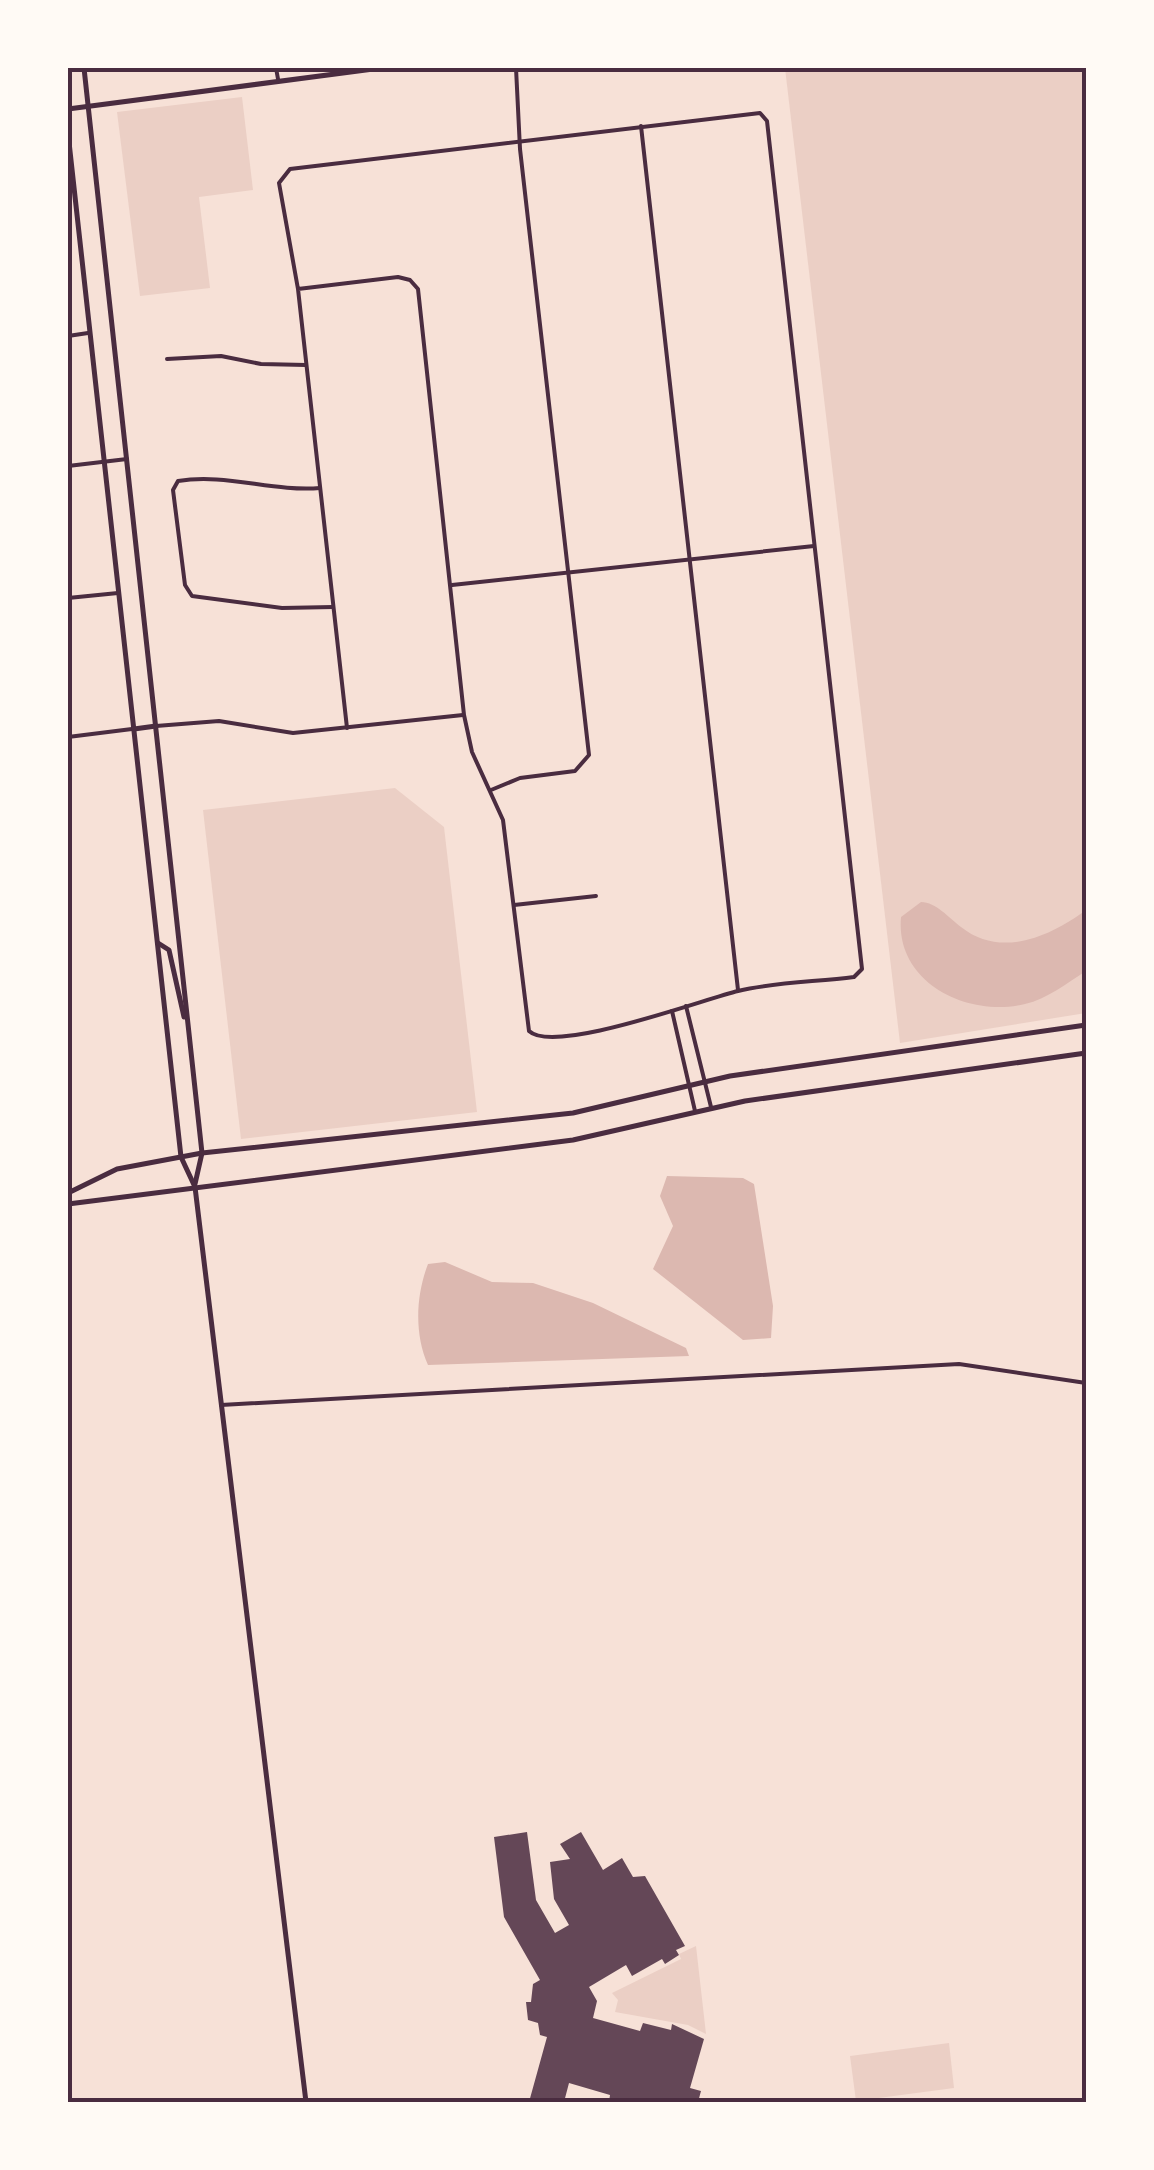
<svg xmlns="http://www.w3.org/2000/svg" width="1154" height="2170" viewBox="0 0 1154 2170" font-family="Signika,sans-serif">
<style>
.green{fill:#ebcfc5}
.water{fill:#dcb8b0}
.building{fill:#644757}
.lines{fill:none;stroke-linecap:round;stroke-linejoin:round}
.minor{stroke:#4a2c40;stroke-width:4}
.tertiary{stroke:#4a2c40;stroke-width:5}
.secondary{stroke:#4a2c40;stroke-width:5}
.neatline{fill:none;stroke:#4a2c40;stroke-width:4}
</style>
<rect width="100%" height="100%" fill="#f7e1d7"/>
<g class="green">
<polygon points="785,68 1086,68 1086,1013 900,1043"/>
<polygon points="242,97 253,190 199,197 210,288 140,296 117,112"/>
<polygon points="395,788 444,827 477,1112 241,1139 203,810"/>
<polygon points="696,1946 706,2034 688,2025 615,2012 618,2000 612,1993 681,1959 679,1954"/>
<polygon points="949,2043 954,2088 856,2101 850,2056"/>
</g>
<g class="water">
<path d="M921,902C936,902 949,918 961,927C1001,959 1051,936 1086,910V971C1067,983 1047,999 1025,1004C968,1018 895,983 901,917Z"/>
<polygon points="667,1176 743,1178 754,1184 773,1306 771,1338 743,1340 653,1269 673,1226 660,1196"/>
<path d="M445,1262L492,1282L533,1283L593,1303L686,1348L689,1356L428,1365C414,1334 416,1295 428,1264Z"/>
</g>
<polygon class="building" points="527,1832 536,1900 555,1933 569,1925 554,1899 550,1862 570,1859 560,1844 581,1832 603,1870 622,1858 633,1877 645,1876 685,1946 676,1950 679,1955 665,1964 662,1959 632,1976 626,1965 589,1987 597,2001 593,2018 640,2031 643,2023 671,2030 672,2024 704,2039 690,2088 701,2091 698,2102 609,2102 610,2095 569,2083 564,2102 529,2102 547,2037 540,2035 538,2023 528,2020 526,2002 531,2002 533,1984 540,1980 504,1917 494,1837"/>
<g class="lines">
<g class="minor">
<polyline points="276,68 278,79"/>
<polyline points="641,126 738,990"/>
<path d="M298,289L398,277L410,280L418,289L464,715L472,752L503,820L529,1031C554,1055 701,1000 738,991C775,982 816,982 854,977L862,969L767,121L760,113L290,169L279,183L298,289L347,728"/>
<polyline points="68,336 88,333"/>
<polyline points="167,359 221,356 261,364 306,365"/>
<polyline points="68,466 127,459"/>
<path d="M320,488C272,492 226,473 178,481L173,490L185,585L192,596L282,608L333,607"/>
<polyline points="452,585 814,546"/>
<polyline points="68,598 118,593"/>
<polyline points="156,726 219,721 293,733 463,715"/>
<polyline points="68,737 132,729"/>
<polyline points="491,790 520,778 575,771 589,755 520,149 516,68"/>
<polyline points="514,905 596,896"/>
<polyline points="686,1006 711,1107"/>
<polyline points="672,1011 695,1111"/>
<polyline points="221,1405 959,1364 1086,1383"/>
</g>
<polyline class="tertiary" points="68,109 381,68"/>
<g class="secondary">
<polyline points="84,68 202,1153 195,1184"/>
<polyline points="68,133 181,1157 195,1187 306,2102"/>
<polyline points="134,729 156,726"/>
<polyline points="158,943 169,950 184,1017"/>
<polyline points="68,1193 117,1169 202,1153 573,1113 730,1076 1086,1025"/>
<polyline points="68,1204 573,1140 745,1101 1086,1053"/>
</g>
</g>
<rect width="1154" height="2170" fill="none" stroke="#fffaf5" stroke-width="140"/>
<rect x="70" y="70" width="1014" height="2030" class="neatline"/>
</svg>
